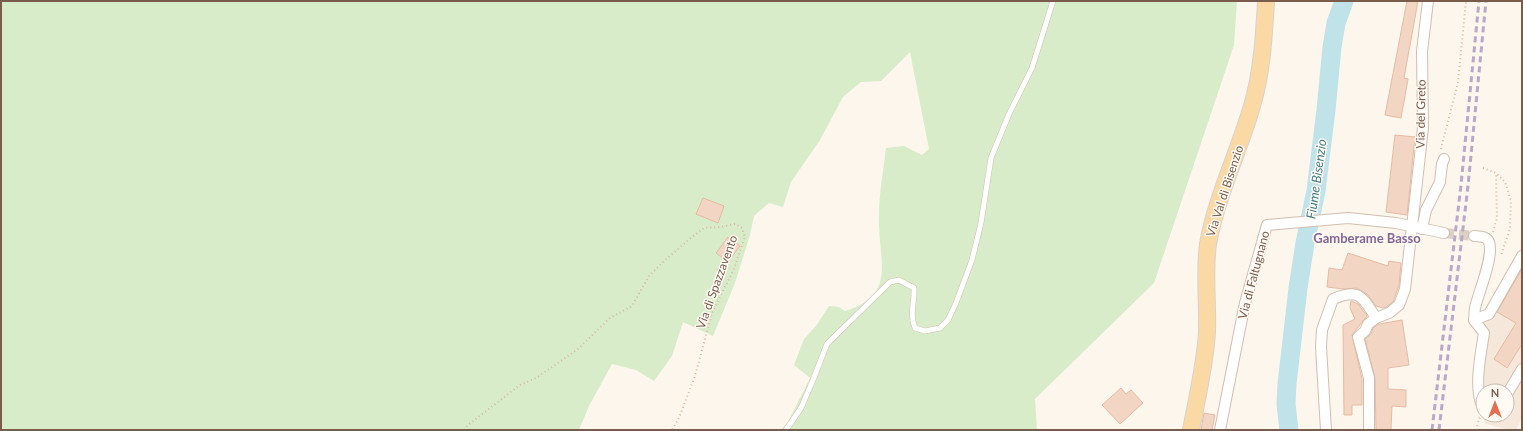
<svg xmlns="http://www.w3.org/2000/svg" width="1523" height="431" viewBox="0 0 1523 431" font-family="Lato,sans-serif">
<style>
.residential{fill:#f5e8da;fill-rule:evenodd}
.green{fill:#d8ecc9}
.lines{fill:none;stroke-linecap:round;stroke-linejoin:round}
.river{stroke:#bfe3e8;stroke-width:19}
.building{fill:#f3d5c3;stroke:#e6bba3}
.street-tunnel{stroke:#dcd0c4;stroke-width:10;stroke-dasharray:10 5;stroke-linecap:butt}
.lane-casing{stroke:#d1beb0;stroke-width:6}
.street-casing{stroke:#d1beb0;stroke-width:12}
.primary-casing{stroke:#dad1cd;stroke-width:18}
.path{stroke:#d9b8a5;stroke-width:2;stroke-dasharray:1 3;stroke-linecap:butt}
.lane{stroke:#fff;stroke-width:5}
.street{stroke:#fff;stroke-width:10}
.primary{stroke:#fbd9a5;stroke-width:16}
.rail{stroke:#b9a8c9;stroke-width:3;stroke-dasharray:6 4;stroke-linecap:butt}
.labels{text-anchor:middle;stroke-width:3;stroke-linejoin:round;paint-order:stroke}
.street-label{font-size:12px;fill:#7a5c4d;stroke:#fffaf3}
.water-label{font-size:13px;font-style:italic;fill:#437c86;stroke:#fffaf3}
.neighbourhood-label{font-size:13px;font-weight:bold;fill:#846695;stroke:#fffaf3}
</style>
<rect width="100%" height="100%" fill="#fdf6ec"/>
<path class="residential" d="M1522,245V418L1516,430H1510L1486,424L1474,402L1477,338ZM1483,391H1507V415H1483Z"/>
<path class="green" d="M1,1H1237L1234,45L1154,283L1035,399L1037,430H781L788,422L810,378L794,365L804,339L816,326L829,306L839,307L845,311C895,297 880,264 879,225C878,199 883,173 886,148L904,146L922,155L929,149L910,52L881,81L861,82L843,97L820,140L791,182L783,207L769,203L754,216L750,235L735,283L713,336L683,322L672,356L654,381L636,370L612,364L589,406L579,430H500L497,429L496,430H1Z"/>
<g class="lines">
<polyline class="river" points="1289,430 1286,404 1287,384 1298,288 1305,243 1316,191 1326,110 1332,47 1336,23 1344,1"/>
</g>
<g class="building">
<polygon points="1407,1 1418,1 1404,78 1408,79 1401,118 1385,115"/>
<polygon points="1395,135 1415,137 1407,215 1386,212"/>
<polygon points="703,198 724,206 718,223 696,214"/>
<polygon points="728,237 740,246 728,262 716,253"/>
<polygon points="1348,253 1388,266 1389,261 1401,263 1399,285 1393,302 1386,307 1383,308 1376,306 1367,294 1357,288 1343,289 1327,287 1329,268 1342,270"/>
<polygon points="1522,269 1522,344 1507,368 1494,359 1516,323 1497,312"/>
<polygon points="1351,301 1358,304 1367,316 1352,335 1362,379 1362,405 1352,405 1352,415 1344,415 1343,325 1355,319 1350,308"/>
<polygon points="1402,320 1409,365 1388,368 1388,389 1406,390 1406,407 1392,406 1391,430 1376,430 1375,378 1365,339 1371,334 1373,328 1379,324"/>
<polygon points="1121,388 1126,394 1131,390 1143,403 1120,424 1102,405"/>
<polygon points="1204,413 1215,415 1212,430 1201,430"/>
</g>
<g class="lines">
<polyline class="street-tunnel" points="1444,233 1474,236"/>
<defs>
<path id="lane" d="M786,430L801,408L813,380L827,344L890,282L899,280L914,288C915,302 909,314 915,328L925,331L940,328L948,320L956,303L972,260L981,223L991,158L1009,114L1032,68L1053,1"/>
<g id="street">
<polyline points="1422,229 1426,210 1440,182 1442,164 1444,159"/>
<path d="M1474,236C1478,236 1485,236 1488,240C1496,253 1478,293 1475,308C1474,312 1475,316 1474,320L1484,333C1481,353 1473,389 1483,407"/>
<polyline points="1474,320 1489,314 1522,256"/>
<polyline points="1507,394 1522,369"/>
<polyline points="1220,430 1245,303 1267,225 1348,218 1396,223 1444,233"/>
<path d="M1326,430L1321,347L1322,330L1333,299C1359,288 1362,296 1376,318"/>
<polyline points="1369,430 1369,378 1358,337 1365,331 1368,324 1376,318 1389,313 1399,305 1405,289 1421,146 1423,127 1422,51 1428,1"/>
</g>
<path id="primary" d="M1191,430C1197,398 1205,365 1207,332C1208,302 1204,273 1208,244C1216,198 1239,151 1252,106C1262,72 1264,36 1266,1"/>
</defs>
<use href="#lane" class="lane-casing"/>
<use href="#street" class="street-casing"/>
<use href="#primary" class="primary-casing"/>
<g class="path">
<polyline points="1441,149 1458,82 1466,1"/>
<polyline points="1483,168 1496,173 1505,182 1511,201 1510,229 1501,255"/>
<polyline points="1493,232 1497,218 1496,173"/>
<polyline points="464,430 468,425 520,385 536,378 578,349 610,318 632,306 649,276 664,261 692,237 704,228 721,227 735,224 742,228 745,237 733,271 712,313 695,376 679,418 672,430"/>
<polyline points="1476,430 1480,416"/>
</g>
<use href="#lane" class="lane"/>
<use href="#street" class="street"/>
<use href="#primary" class="primary"/>
<g class="rail">
<polyline points="1432,430 1461,185 1479,1"/>
<polyline points="1439,430 1468,186 1486,1"/>
</g>
</g>
<g class="labels">
<g class="street-label">
<text transform="translate(1421 114) rotate(-89)" y="4">Via del Greto</text>
<text transform="translate(1225 191) rotate(-72)" y="4">Via Val di Bisenzio</text>
<text transform="translate(1254 275) rotate(-75)" y="4">Via di Faltugnano</text>
<text transform="translate(717 282) rotate(-70)" y="4">Via di Spazzavento</text>
</g>
<g class="water-label">
<text transform="translate(1316 179) rotate(-82)" y="5">Fiume Bisenzio</text>
</g>
<g class="neighbourhood-label">
<text x="1367" y="243">Gamberame Basso</text>
</g>
</g>
<rect width="1523" height="431" fill="none" stroke="#7a5c4d" stroke-width="4"/>
<g transform="translate(1495 403)"><circle r="19" fill="#fffaf3" stroke="#cabbb1"/>
<path d="M0-3L7 15L0 10L-7 15Z" fill="#e76f51"/>
<text y="-6" font-size="11" font-weight="bold" text-anchor="middle" fill="#7a5c4d">N</text>
</g>
</svg>
